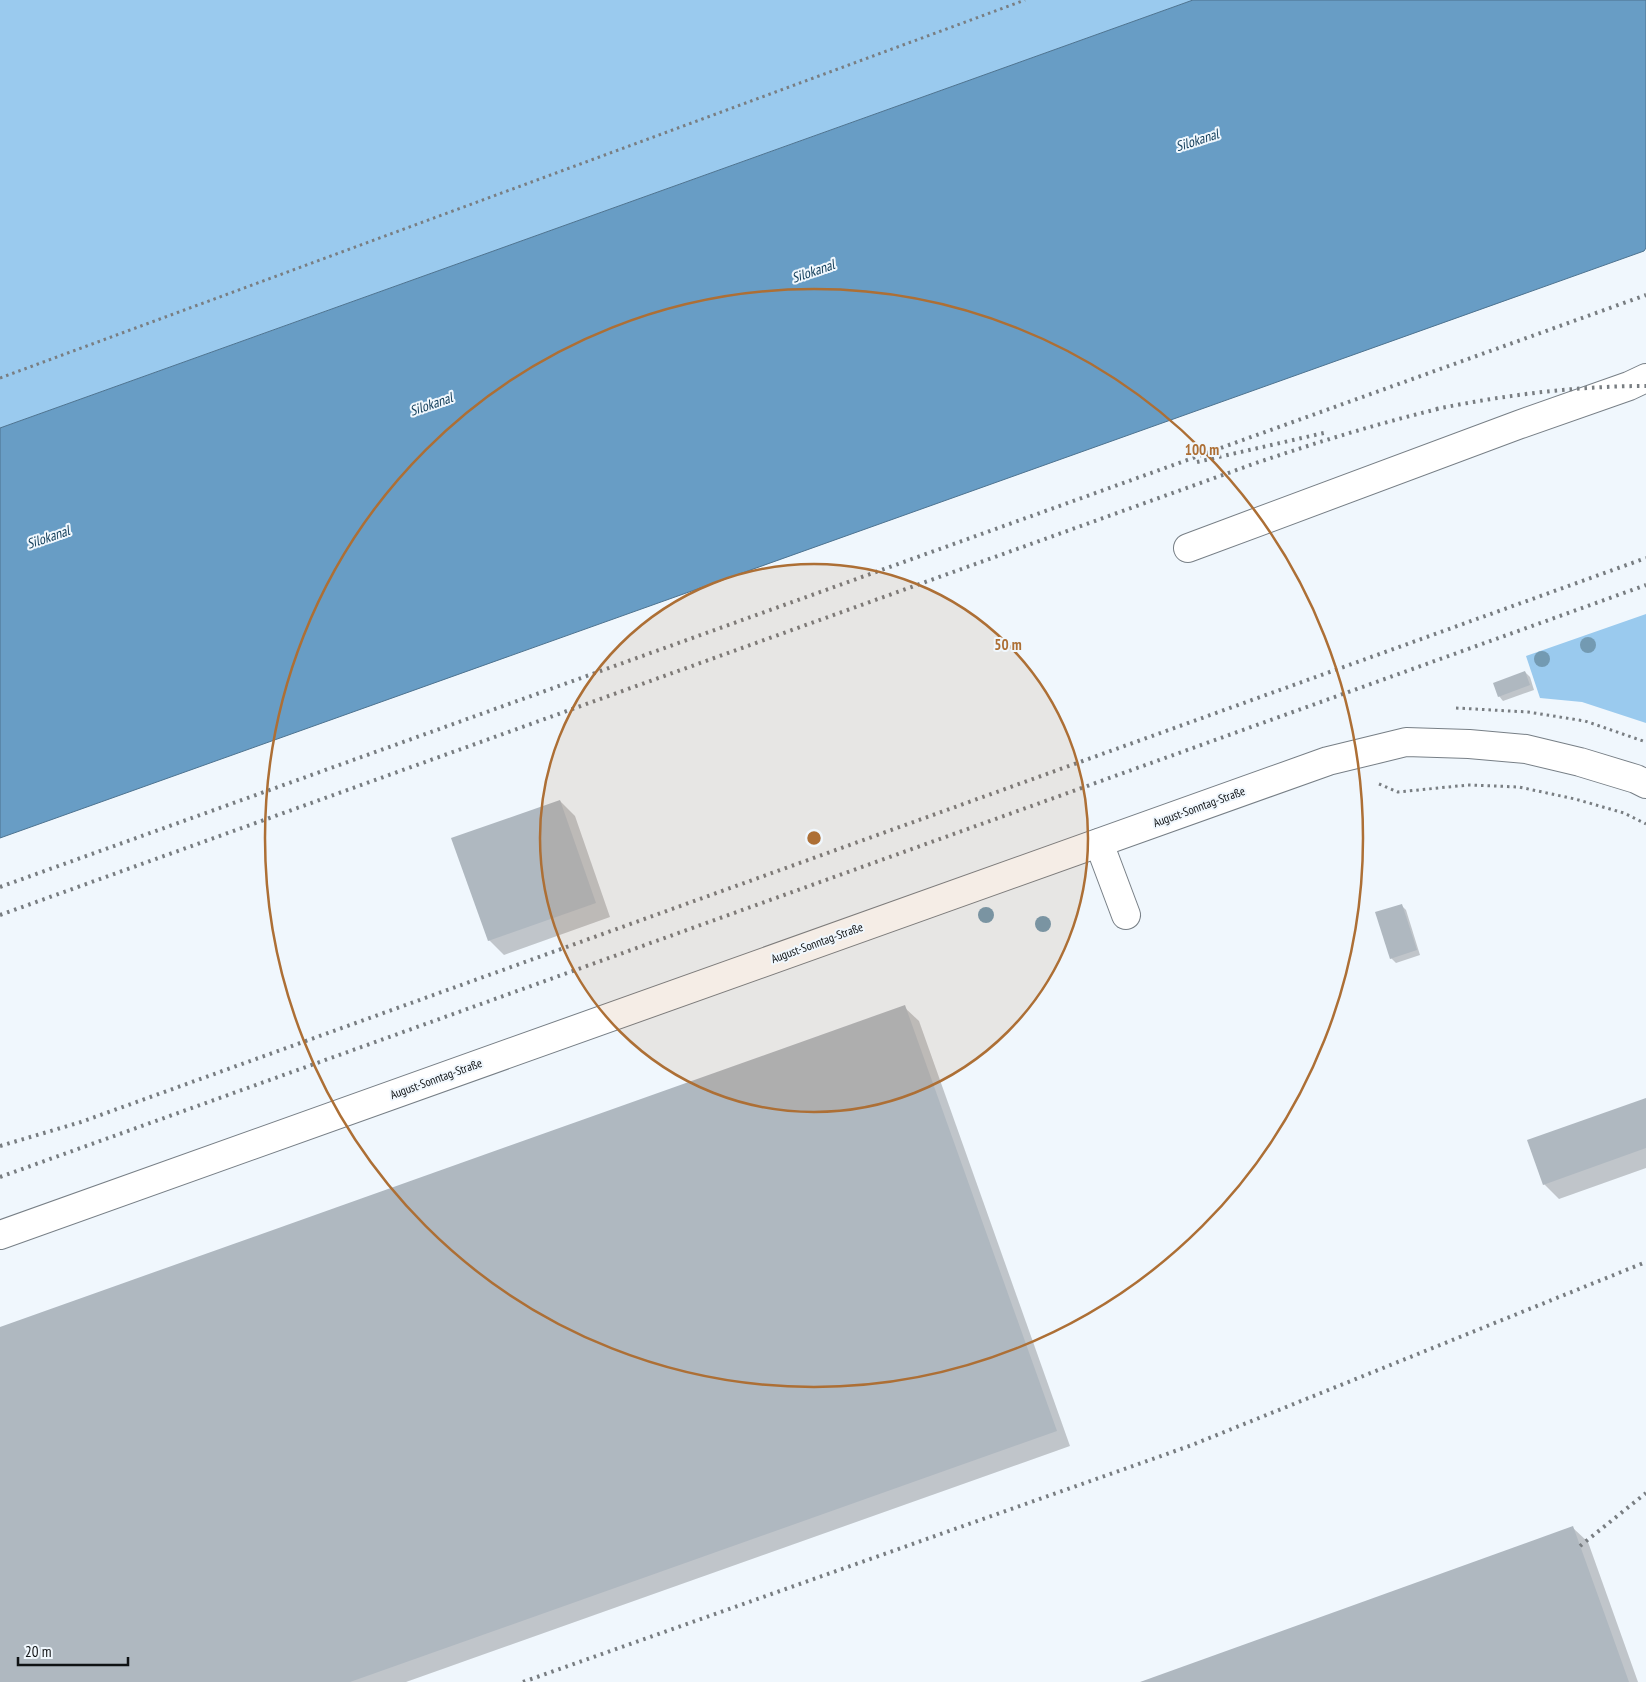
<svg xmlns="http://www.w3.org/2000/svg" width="1646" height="1682" viewBox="0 0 1646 1682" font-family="'PT Sans Narrow',sans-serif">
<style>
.green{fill:#9acaee}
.water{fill:#689dc5;stroke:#4d7390}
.shadow{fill:#0003}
.building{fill:#afb8c0}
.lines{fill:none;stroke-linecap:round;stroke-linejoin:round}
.minor-casing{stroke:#777f86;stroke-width:30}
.path{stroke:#797e82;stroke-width:3;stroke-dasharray:2.5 4;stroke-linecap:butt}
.minor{stroke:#fff;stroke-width:28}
.rail{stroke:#787d81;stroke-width:4;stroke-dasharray:2.5 5;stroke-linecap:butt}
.tree{fill:#739ab2}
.ring{fill:none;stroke:#ad6f35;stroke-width:2.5}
.labels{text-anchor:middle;stroke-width:4;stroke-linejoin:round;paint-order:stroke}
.street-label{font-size:12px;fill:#0f1214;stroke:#f0f7fd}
.water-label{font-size:14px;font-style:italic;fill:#16415d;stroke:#f0f7fd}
.centre{fill:#ad6f35;stroke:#f0f7fd;stroke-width:2.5}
.ring-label{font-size:15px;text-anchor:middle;font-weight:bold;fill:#ad6f35;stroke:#f0f7fd;stroke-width:4;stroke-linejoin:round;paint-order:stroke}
</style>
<rect width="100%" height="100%" fill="#f0f7fd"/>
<g class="green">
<polygon points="0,0 1193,0 0,428"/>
<polygon points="1646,614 1646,723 1582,702 1540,698 1526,656"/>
</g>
<polygon class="water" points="1193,0 1646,0 1646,248 1644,251 0,838 0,428"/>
<g class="shadow">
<polygon points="1525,672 1530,677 1534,690 1503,701 1499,696"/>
<polygon points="560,801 575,816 610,917 504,955 489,940"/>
<polygon points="1401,905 1406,910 1420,955 1396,963 1391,958"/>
<polygon points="904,1007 919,1021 1070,1446 406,1682 0,1682 0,1328"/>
<polygon points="1646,1100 1646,1168 1559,1199 1544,1184"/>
<polygon points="1573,1528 1588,1542 1638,1682 1143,1682"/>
</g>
<g class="building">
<polygon points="1525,671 1530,685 1498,697 1493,683"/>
<polygon points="560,800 596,903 488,941 451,838"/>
<polygon points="1402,904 1417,950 1390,959 1375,912"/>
<polygon points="905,1005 1057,1431 350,1682 0,1682 0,1327"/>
<polygon points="1646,1098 1646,1148 1543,1185 1527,1140"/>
<polygon points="1573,1526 1629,1682 1140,1682"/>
</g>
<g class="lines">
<defs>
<g id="minor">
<polyline points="1188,548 1518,425 1629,386 1646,378"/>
<polyline points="1099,843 1126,915"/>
<polyline points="0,1235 1328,761 1406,742 1469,744 1526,749 1580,762 1636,779 1646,784"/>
</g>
</defs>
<use href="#minor" class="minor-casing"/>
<g class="path">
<polyline points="0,378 1025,0"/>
<polyline points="1456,708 1528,712 1585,721 1646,742"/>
<polyline points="1379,784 1398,792 1468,785 1519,787 1575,799 1624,813 1646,824"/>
</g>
<use href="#minor" class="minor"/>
<g class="rail">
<path d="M1436,409C1505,395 1576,386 1646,386"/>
<polyline points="1197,462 1328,432"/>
<polyline points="0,887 1646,295"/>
<path d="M0,915L1256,463C1318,442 1379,423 1442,408"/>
<polyline points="0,1146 81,1122 1646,558"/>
<polyline points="0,1177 1646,585"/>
<polyline points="1580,1546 1646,1493"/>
<polyline points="523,1682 1192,1445 1646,1262"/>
</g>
</g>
<g class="tree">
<circle cx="1588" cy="645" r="8"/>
<circle cx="1542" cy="659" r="8"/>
<circle cx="986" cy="915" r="8"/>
<circle cx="1043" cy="924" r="8"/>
</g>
<circle cx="814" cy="838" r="274" fill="#ad6f35" fill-opacity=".12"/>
<g class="ring">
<circle cx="814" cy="838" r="274"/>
<circle cx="814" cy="838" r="549"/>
</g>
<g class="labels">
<g class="street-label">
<text transform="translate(1199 807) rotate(-20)" y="4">August-Sonntag-Straße</text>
<text transform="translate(817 943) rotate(-20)" y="4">August-Sonntag-Straße</text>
<text transform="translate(436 1079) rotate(-20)" y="4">August-Sonntag-Straße</text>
</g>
<g class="water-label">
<text transform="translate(1197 140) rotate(-18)" y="5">Silokanal</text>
<text transform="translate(813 271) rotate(-19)" y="5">Silokanal</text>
<text transform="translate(431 404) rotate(-19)" y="5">Silokanal</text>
<text transform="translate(48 537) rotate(-19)" y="5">Silokanal</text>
</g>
</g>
<circle cx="814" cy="838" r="8" class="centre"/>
<g class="ring-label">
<text x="1202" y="455">100 m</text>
<text x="1008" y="650">50 m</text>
</g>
<path d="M18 1657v8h110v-8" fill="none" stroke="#0f1214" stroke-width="2.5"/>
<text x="25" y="1657" font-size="15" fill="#0f1214" stroke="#f0f7fd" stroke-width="4" paint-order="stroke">20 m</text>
</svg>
